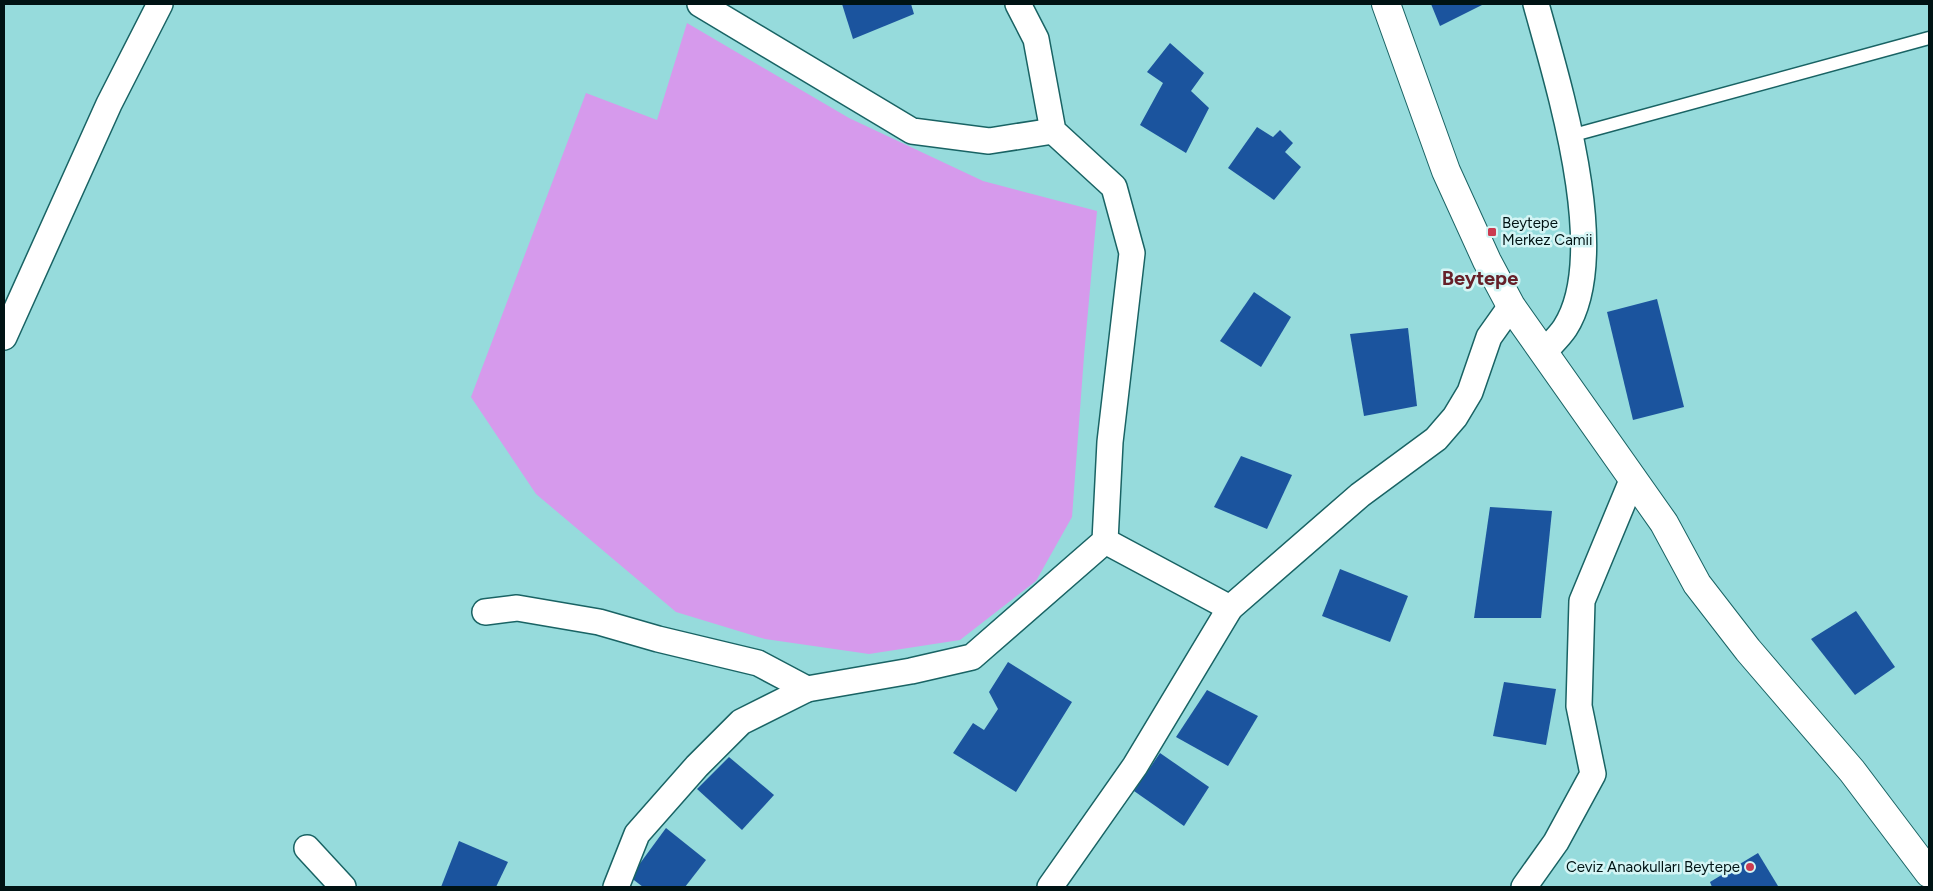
<svg xmlns="http://www.w3.org/2000/svg" width="1933" height="891" viewBox="0 0 1933 891" font-family="Figtree,sans-serif">
<style>
.green{fill:#d69aec}
.building{fill:#1b549e}
.lines{fill:none;stroke-linecap:round;stroke-linejoin:round}
.lane-casing{stroke:#196364;stroke-width:15}
.street-casing{stroke:#196364;stroke-width:28}
.secondary-casing{stroke:#196364;stroke-width:30}
.lane{stroke:#fff;stroke-width:12}
.street{stroke:#fff;stroke-width:25}
.secondary{stroke:#fff;stroke-width:28}
.poi-dot{fill:#cb3b50;stroke:#d4f5f5;stroke-width:2}
.labels{text-anchor:middle;stroke-width:5;stroke-linejoin:round;paint-order:stroke}
.poi-label{font-size:15px;fill:#001314;stroke:#d4f5f5;text-anchor:start}
.district-label{font-size:20px;font-weight:bold;fill:#662029;stroke:#d4f5f5}
</style>
<rect width="100%" height="100%" fill="#96dbdc"/>
<polygon class="green" points="687,23 849,118 983,181 1097,211 1084,356 1072,517 1036,581 960,640 869,654 765,639 676,612 536,494 471,397 586,93 657,120"/>
<g class="building">
<polygon points="842,4 911,4 914,14 853,39"/>
<polygon points="1431,4 1484,4 1440,26"/>
<polygon points="1170,43 1204,73 1191,91 1209,108 1186,153 1140,125 1163,83 1147,72"/>
<polygon points="1257,127 1273,137 1280,130 1293,143 1285,152 1301,167 1274,200 1228,168"/>
<polygon points="1254,292 1291,317 1261,367 1220,341"/>
<polygon points="1657,299 1684,407 1633,420 1607,312"/>
<polygon points="1408,328 1417,406 1364,416 1350,334"/>
<polygon points="1241,456 1292,475 1267,529 1214,507"/>
<polygon points="1490,507 1552,511 1541,618 1474,618"/>
<polygon points="1340,569 1408,596 1390,642 1322,616"/>
<polygon points="1856,611 1895,667 1855,695 1811,639"/>
<polygon points="1008,662 1072,702 1016,792 953,753 973,723 984,730 998,709 989,692"/>
<polygon points="1504,682 1556,689 1546,745 1493,736"/>
<polygon points="1207,690 1258,716 1228,766 1176,737"/>
<polygon points="1160,753 1209,787 1184,826 1134,791"/>
<polygon points="729,757 774,795 742,830 697,789"/>
<polygon points="666,828 706,860 685,887 643,887 630,877"/>
<polygon points="459,841 508,862 496,887 441,887"/>
<polygon points="1758,853 1778,886 1712,887 1710,882"/>
</g>
<g class="lines">
<defs>
<polyline id="lane" points="1570,136 1929,38"/>
<g id="street">
<polyline points="700,4 912,131 989,141 1053,131"/>
<path d="M1536,4C1558,84 1612,255 1565,328C1559,337 1551,344 1545,351"/>
<polyline points="4,337 109,104 160,4"/>
<polyline points="1105,541 1230,608"/>
<polyline points="485,612 517,608 599,622 658,639 758,663 807,689"/>
<polyline points="307,848 343,887"/>
<polyline points="616,887 637,834 697,766 741,722 807,689 911,671 972,657 1105,541 1110,442 1132,253 1114,187 1053,131 1036,39 1018,4"/>
<polyline points="1050,887 1135,766 1230,608 1360,495 1436,439 1455,417 1470,392 1489,337 1511,306"/>
<polyline points="1524,887 1556,842 1593,774 1579,706 1582,601 1633,478"/>
</g>
<polyline id="secondary" points="1386,4 1446,171 1487,261 1511,306 1664,523 1697,584 1748,650 1852,771 1929,873"/>
</defs>
<use href="#lane" class="lane-casing"/>
<use href="#street" class="street-casing"/>
<use href="#secondary" class="secondary-casing"/>
<use href="#lane" class="lane"/>
<use href="#street" class="street"/>
<use href="#secondary" class="secondary"/>
</g>
<g class="poi-dot">
<rect x="1487" y="227" width="10" height="10" rx="2.5"/>
<circle cx="1750" cy="867" r="5"/>
</g>
<g class="labels">
<g class="poi-label">
<text x="1502" y="228">Beytepe<tspan x="1502" dy="17">Merkez Camii</tspan></text>
<text x="1740" y="872" text-anchor="end">Ceviz Anaokulları Beytepe</text>
</g>
<g class="district-label">
<text x="1480" y="285">Beytepe</text>
</g>
</g>
<rect width="1933" height="891" fill="none" stroke="#001314" stroke-width="10"/>
</svg>
